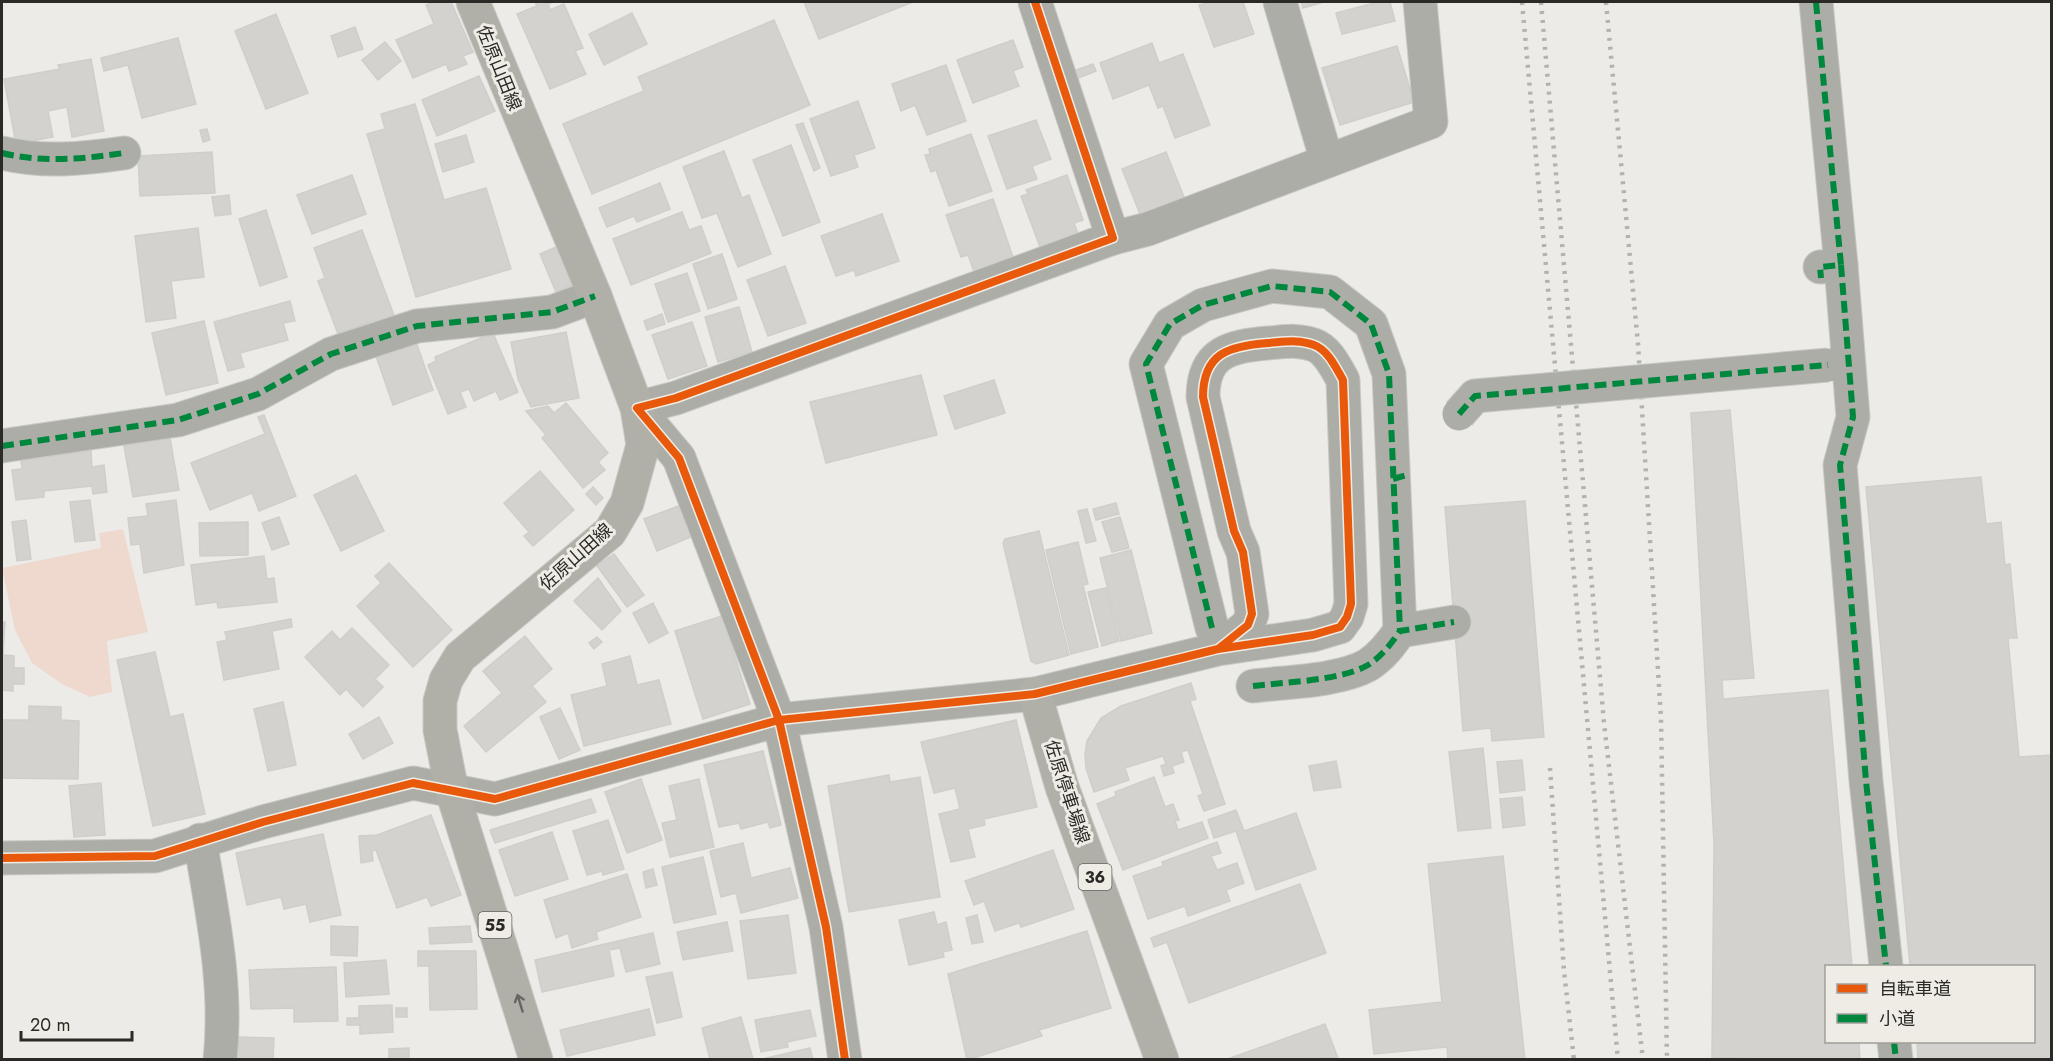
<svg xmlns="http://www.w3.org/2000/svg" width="2053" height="1061" viewBox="0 0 2053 1061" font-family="Jost,'Noto Sans JP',sans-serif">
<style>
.green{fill:#efd9cf}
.building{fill:#d4d2cf;stroke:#d0cecc;stroke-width:1.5}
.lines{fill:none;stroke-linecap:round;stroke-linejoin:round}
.minor-casing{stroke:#c9c8c5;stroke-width:35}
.major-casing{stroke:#c9c8c5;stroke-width:35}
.minor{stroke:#adada7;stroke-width:33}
.major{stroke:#b1b0a8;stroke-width:33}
.rail{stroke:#b2b2ae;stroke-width:4.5;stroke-dasharray:3 6;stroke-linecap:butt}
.minor-bridge-casing{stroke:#c9c8c5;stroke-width:35;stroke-linecap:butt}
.minor-bridge{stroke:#adada7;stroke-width:33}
.quiet{stroke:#00873e;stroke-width:6;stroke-dasharray:12 6;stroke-linecap:butt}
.cycleway-casing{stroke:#efece5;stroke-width:11}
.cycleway{stroke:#e8590c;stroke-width:8}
.oneway{stroke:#676661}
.labels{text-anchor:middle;stroke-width:6;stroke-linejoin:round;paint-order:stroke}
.shield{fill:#efece5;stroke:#666460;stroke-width:1.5}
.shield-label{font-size:16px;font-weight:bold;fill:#2b2a27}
.street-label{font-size:18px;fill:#2b2a27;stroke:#efece5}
</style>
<rect width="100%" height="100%" fill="#edebe7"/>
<polygon class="green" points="123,529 148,632 107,641 112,692 90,697 62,684 32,663 15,630 2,568 101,548 99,533"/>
<g class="building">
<polygon points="434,2 451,2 473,52 463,56 467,64 449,71 446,64 413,78 396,40 434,24 426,5"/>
<polygon points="535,2 553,2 548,4 550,10 564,4 583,48 575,51 586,74 550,89 517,14 537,6"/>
<polygon points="804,2 913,2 819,39"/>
<polygon points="1210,2 1243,2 1254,34 1214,47 1199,5"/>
<polygon points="1301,2 1324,2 1303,8"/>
<polygon points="1378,2 1390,2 1395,21 1342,34 1336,13"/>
<polygon points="632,13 647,44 604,65 589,34"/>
<polygon points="276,14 308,93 266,109 235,31"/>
<polygon points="774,20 810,105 592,194 563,124 644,91 638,77"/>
<polygon points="355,27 363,49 338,57 331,36"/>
<polygon points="178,38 196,104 142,118 128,65 104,71 101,58"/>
<polygon points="1013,40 1023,67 1013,71 1019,86 973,103 957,60"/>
<polygon points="385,42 401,61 378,80 362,60"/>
<polygon points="1152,43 1159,63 1183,54 1210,125 1175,138 1163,106 1158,108 1149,85 1113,99 1100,63"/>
<polygon points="1397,46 1414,102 1340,125 1322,68"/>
<polygon points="91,59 104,131 72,137 67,107 48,111 53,137 16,144 4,79 60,69 58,65"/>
<polygon points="1093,64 1096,71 1071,81 1068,73"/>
<polygon points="946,65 966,121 927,135 915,105 901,111 892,84"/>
<polygon points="479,76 495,111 437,136 422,100"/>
<polygon points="858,101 875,148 854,155 858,167 831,176 810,119"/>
<polygon points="415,104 444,200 486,188 511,269 416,297 367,134 385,129 381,114"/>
<polygon points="1036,120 1051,159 1032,166 1037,179 1007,189 988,136"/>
<polygon points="803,123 820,168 814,171 796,125"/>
<polygon points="207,129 210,140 203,142 200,130"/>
<polygon points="971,134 992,191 949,206 936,170 931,172 925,155 930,154 929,149"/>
<polygon points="466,135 474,162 443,172 435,144"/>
<polygon points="791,145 820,222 783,236 753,160"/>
<polygon points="724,151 742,198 749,195 771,254 738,267 717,213 702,218 683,167"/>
<polygon points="212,152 215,193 140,196 138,156"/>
<polygon points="1166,152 1186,202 1142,219 1122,169"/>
<polygon points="352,175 366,214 312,234 297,195"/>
<polygon points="1067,175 1083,220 1074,223 1080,239 1042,252 1021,196 1028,194 1026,190"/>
<polygon points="660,183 670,209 637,222 634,216 607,227 599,208"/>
<polygon points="229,195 231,214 215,216 212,197"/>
<polygon points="993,199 1014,260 975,274 968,255 961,257 946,215"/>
<polygon points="266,210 287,277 260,286 239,219"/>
<polygon points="682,212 689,230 701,226 711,253 631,285 613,239"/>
<polygon points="882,214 899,261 856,276 854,270 836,276 821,236"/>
<polygon points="198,228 204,277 171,281 176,318 146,322 135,236"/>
<polygon points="362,230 395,318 377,324 375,320 338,334 318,281 325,278 314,248"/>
<polygon points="561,245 577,283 556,292 540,254"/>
<polygon points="722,254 737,299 708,309 693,264"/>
<polygon points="785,266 806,323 768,336 747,280"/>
<polygon points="687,273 700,311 668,322 655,284"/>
<polygon points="290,301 295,321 283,323 288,340 240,353 244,367 228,371 214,322"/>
<polygon points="739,307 752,352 718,362 705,317"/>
<polygon points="662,314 665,324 647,330 644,321"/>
<polygon points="204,321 218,383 166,395 152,333"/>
<polygon points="692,322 707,366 668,379 652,335"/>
<polygon points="566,332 579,398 531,407 518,379 511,342"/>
<polygon points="493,333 518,392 500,400 496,391 474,401 469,389 460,392 466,407 448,414 428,365 436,361 435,357"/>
<polygon points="416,342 433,390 393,405 376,356"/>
<polygon points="921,375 937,435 826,463 810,402"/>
<polygon points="994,380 1005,413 955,429 944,396"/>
<polygon points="566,403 608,453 598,462 605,470 583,488 542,438 546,435 526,411 548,406 554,413"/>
<polygon points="1730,410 1754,678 1722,680 1723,699 1828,690 1852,966 1826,966 1826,1042 1859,1042 1860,1060 1712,1058 1714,844 1691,413"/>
<polygon points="264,415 296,496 259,511 252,493 210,510 191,463 265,434 258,417"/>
<polygon points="170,438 179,490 133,497 124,446"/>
<polygon points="91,451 92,467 104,465 107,492 93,494 92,486 44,491 44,497 16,500 12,470 22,469 21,460"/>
<polygon points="540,471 574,510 533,546 524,536 529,532 504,503"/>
<polygon points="356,475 384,531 341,551 314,495"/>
<polygon points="1981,477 1986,524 2001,522 2005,565 2010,564 2017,638 2008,638 2019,757 2052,755 2052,1060 1918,1060 1917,1042 2034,1042 2034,966 1910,966 1866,487"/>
<polygon points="593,487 603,498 596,505 586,494"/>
<polygon points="90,500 95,540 75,542 70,502"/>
<polygon points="176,500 184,565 144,573 140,544 131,545 128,518 148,516 146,504"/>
<polygon points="1525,501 1544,737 1492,741 1491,728 1463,731 1445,507"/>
<polygon points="1116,503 1119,514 1096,520 1093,509"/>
<polygon points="681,505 693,536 657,551 644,519"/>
<polygon points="1087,509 1096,541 1086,543 1078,511"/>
<polygon points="279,517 289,544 272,550 262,523"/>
<polygon points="1120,517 1129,548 1112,552 1102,522"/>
<polygon points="26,520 31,559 17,561 12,522"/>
<polygon points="248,522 248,555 200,556 199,523"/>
<polygon points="1039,531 1069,655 1036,664 1031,661 1003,543 1005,539"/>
<polygon points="1078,542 1088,584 1083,585 1098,647 1071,654 1046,550"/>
<polygon points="1131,550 1152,633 1121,641 1100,558"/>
<polygon points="614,554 644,595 627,607 597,566"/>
<polygon points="264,556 267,579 274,578 277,602 218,608 217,602 196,605 191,565"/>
<polygon points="389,563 452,630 413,667 357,606 381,583 375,576"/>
<polygon points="598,578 621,611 602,630 574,601"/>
<polygon points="1106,588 1119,641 1102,646 1088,592"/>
<polygon points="653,603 668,633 649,643 633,613"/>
<polygon points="722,616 750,704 703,719 675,631"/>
<polygon points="291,619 292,627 272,631 279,669 224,680 217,642 227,640 225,632"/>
<polygon points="2,622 5,622 3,655 14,656 14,668 24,668 24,684 13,684 13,691 2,690"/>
<polygon points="352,628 389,665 375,679 383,687 363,707 346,689 340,695 305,657 332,631 340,640"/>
<polygon points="525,636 552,669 532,686 546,702 486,752 464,726 502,693 483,671"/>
<polygon points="597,637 602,642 594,649 589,643"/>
<polygon points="155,652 170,717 183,714 205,814 153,826 117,660"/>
<polygon points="630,656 637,685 659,680 671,724 584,746 571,695 607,686 602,664"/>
<polygon points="1191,683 1196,699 1190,701 1225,804 1204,811 1198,796 1203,794 1188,750 1181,752 1184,762 1172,766 1174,773 1164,776 1161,766 1166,764 1163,756 1125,768 1129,780 1094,792 1086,768 1085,754 1087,741 1101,718 1121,706"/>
<polygon points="283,702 296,765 268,771 254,709"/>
<polygon points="29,706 61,707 61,720 79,721 78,779 2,778 2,720 29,720"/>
<polygon points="560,708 580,750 559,759 540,717"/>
<polygon points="379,717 393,743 363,759 349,734"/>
<polygon points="1016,720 1037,807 984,819 985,825 968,829 975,857 951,862 939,814 960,809 955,788 934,793 921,742"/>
<polygon points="1483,748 1491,828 1458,831 1449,752"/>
<polygon points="763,751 781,825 770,828 768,822 741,829 739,823 719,827 704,765"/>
<polygon points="1522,760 1525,790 1500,793 1497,762"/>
<polygon points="1336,761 1341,787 1314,791 1309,766"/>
<polygon points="889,775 890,782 920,777 940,897 849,912 828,786"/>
<polygon points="1154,777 1165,807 1173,804 1179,820 1175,821 1178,830 1202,822 1208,838 1123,870 1097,804 1116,796 1115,792"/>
<polygon points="641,779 662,840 627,853 605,792"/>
<polygon points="699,779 714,847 670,857 662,823 677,820 669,786"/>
<polygon points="101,783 105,835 74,837 69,786"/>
<polygon points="1522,797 1525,825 1503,828 1500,799"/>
<polygon points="591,799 596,812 495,843 490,830"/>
<polygon points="1236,810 1244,831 1296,813 1316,869 1256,890 1236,831 1214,838 1208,820"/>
<polygon points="431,815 461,895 431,906 427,897 397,908 376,850 372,851 373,861 361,863 359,836 377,835"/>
<polygon points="608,820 624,869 603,875 602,871 587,875 573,831"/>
<polygon points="552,832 568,879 515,896 499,850"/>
<polygon points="323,834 341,915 310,922 306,904 284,909 281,897 247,905 236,853"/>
<polygon points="1217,842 1221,853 1211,856 1217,870 1237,863 1244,883 1226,890 1230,901 1188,916 1185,906 1148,919 1133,876 1163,866 1162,862"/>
<polygon points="743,843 751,878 790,868 798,898 741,913 736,893 721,897 710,851"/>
<polygon points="1053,850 1074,909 1021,927 1019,923 995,931 984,901 974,905 965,881"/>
<polygon points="1503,856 1525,1060 1448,1060 1447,1047 1374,1054 1369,1010 1442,1002 1428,864"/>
<polygon points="703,857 716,914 674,923 662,867"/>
<polygon points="653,869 657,885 646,888 643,872"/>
<polygon points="627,874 641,917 596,932 598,939 572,948 568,933 556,938 544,900"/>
<polygon points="1300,884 1326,953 1189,1003 1167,942 1154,947 1151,938"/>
<polygon points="934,912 937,925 946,922 952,950 943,952 944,957 909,965 899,920"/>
<polygon points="788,915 796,973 748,979 740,921"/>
<polygon points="977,915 983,942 972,944 966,918"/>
<polygon points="727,922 733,951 683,960 677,932"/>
<polygon points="331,926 358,927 357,956 331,955"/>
<polygon points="470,926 472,942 430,944 429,928"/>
<polygon points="1087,931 1111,1008 1039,1030 1042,1036 967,1060 948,974"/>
<polygon points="653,933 660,964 626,972 620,948 609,950 614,976 542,992 535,960"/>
<polygon points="418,951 476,951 477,1009 430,1010 429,966 418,966"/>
<polygon points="386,960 389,994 346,997 344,963"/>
<polygon points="336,967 338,1021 294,1022 294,1008 251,1009 249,970"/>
<polygon points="672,972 682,1017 657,1023 646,977"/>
<polygon points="392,1005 393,1032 360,1034 360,1025 347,1025 347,1018 359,1018 359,1006"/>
<rect x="396" y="1008" width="11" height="9"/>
<polygon points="649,1009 655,1035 567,1056 560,1030"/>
<polygon points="810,1010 816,1036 787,1042 788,1047 761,1052 755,1020"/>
<polygon points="741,1017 753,1059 708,1060 710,1059 702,1028"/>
<polygon points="1325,1024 1338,1058 1225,1060"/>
<polygon points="237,1037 274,1038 273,1060 236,1060"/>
<polygon points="409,1048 409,1060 389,1060 389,1049"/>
<polygon points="810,1048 813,1060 762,1060 762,1059"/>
</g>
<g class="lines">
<defs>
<g id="minor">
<polyline points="1280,2 1327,161"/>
<polyline points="1816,2 1841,265 1820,267"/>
<path d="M2,153C42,163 83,159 124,153"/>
<polyline points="1113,238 1148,229 1431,122 1420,2"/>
<polyline points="1841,265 1853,417 1840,465 1866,781 1886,966"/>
<polyline points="2,446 178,420 258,394 331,354 417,326 552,312 595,296"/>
<polyline points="1212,628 1146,364 1170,324 1203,305 1272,286 1330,292 1371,324 1389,374 1400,631"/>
<path d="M1253,686C1285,682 1340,681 1368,665C1382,656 1391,644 1400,631L1454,622"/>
<path d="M200,840C212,913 228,985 220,1060"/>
<path d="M2,858L155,856L263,822L413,783L495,799L779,720L1035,694L1218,649L1313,635L1340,627L1347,617L1351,604L1343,380C1336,368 1328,350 1314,345C1299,339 1283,342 1268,343C1229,346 1203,353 1203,397L1234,531L1243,552L1252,614L1248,625L1218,649"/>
<polyline points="1894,1042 1896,1060"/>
<polyline points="845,1060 826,927 779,720 679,458 637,408 676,398 1113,238 1035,2"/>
</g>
<g id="major">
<polyline points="473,2 595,296 637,408 643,445 627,503 610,532 460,657 446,680 440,701 440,730 452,791 536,1060"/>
<polyline points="1035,694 1062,787 1162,1060"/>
</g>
</defs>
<use href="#minor" class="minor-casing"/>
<use href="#major" class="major-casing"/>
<use href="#minor" class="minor"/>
<use href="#major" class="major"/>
<g class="rail">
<polyline points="1522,2 1618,1060"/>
<polyline points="1541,2 1604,723 1643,1060"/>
<polyline points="1606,2 1638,344 1661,719 1667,1060"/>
<polyline points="1550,768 1564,971 1574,1060"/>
</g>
<defs>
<polyline id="minor-bridge" points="1459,414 1475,396 1828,365"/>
</defs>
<use href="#minor-bridge" class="minor-bridge-casing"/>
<use href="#minor-bridge" class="minor-bridge"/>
<g class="quiet">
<polyline points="1816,2 1841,265 1820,267 1821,278"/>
<path d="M2,153C42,163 83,159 124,153"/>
<polyline points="1841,265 1853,417 1840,465 1866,781 1886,966"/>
<polyline points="1459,414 1475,396 1828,365"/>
<polyline points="2,446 178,420 258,394 331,354 417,326 552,312 595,296"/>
<polyline points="1393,479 1407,475"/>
<polyline points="1212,628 1146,364 1170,324 1203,305 1272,286 1330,292 1371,324 1389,374 1400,631"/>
<path d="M1253,686C1285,682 1340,681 1368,665C1382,656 1391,644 1400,631L1454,622"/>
<polyline points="1894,1042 1896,1060"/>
</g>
<defs>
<g id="cycleway">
<path d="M2,858L155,856L263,822L413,783L495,799L779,720L1035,694L1218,649L1313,635L1340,627L1347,617L1351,604L1343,380C1336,368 1328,350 1314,345C1299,339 1283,342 1268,343C1229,346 1203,353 1203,397L1234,531L1243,552L1252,614L1248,625L1218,649"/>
<polyline points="845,1060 826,927 779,720 679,458 637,408 676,398 1113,238 1035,2"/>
</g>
</defs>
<use href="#cycleway" class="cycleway-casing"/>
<use href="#cycleway" class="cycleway"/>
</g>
<defs><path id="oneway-shaft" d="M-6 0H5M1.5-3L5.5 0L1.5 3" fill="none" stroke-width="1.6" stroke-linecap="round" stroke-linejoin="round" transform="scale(1.5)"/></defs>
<use class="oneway" href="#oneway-shaft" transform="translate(520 1003) rotate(-107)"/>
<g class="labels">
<g class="shield">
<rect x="1078.5" y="864" width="33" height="26" rx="4.5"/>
<rect x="478.5" y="912" width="33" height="26" rx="4.5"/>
</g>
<g class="shield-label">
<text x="1095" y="883">36</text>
<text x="495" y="931">55</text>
</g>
<g class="street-label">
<text transform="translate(499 68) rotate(68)" y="6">佐原山田線</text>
<text transform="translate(576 557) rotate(-42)" y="6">佐原山田線</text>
<text transform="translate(1067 792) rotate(72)" y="6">佐原停車場線</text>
</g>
</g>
<rect width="2053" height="1061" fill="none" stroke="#2b2a27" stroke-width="6"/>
<rect x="1825" y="965" width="210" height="78" fill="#efece5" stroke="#a19e99" stroke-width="1.5"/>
<rect x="1837" y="984" width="30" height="9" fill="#e8590c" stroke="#a19e99" stroke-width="1.5"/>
<text x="1879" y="995" font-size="18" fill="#2b2a27">自転車道</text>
<rect x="1837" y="1014" width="30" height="9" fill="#00873e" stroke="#a19e99" stroke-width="1.5"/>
<text x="1879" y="1025" font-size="18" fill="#2b2a27">小道</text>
<path d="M21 1031v9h111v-9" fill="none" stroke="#2b2a27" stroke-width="3"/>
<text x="30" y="1031" font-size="18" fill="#2b2a27" stroke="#efece5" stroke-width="4.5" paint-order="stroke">20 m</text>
</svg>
